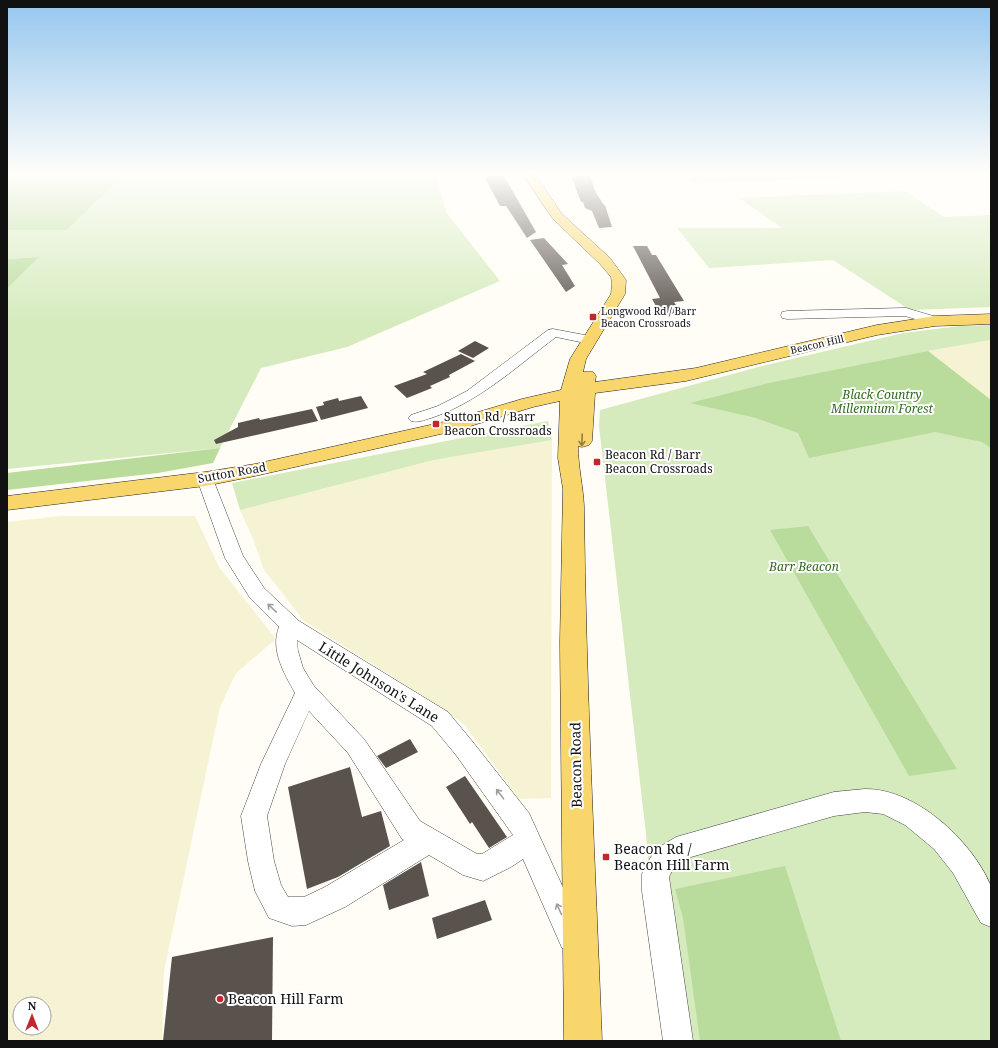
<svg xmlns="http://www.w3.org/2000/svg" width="998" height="1048" viewBox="0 0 998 1048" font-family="'Noto Serif',serif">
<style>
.farmland{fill:#f6f3d4;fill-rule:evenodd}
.green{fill:#d5ebbd}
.forest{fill:#b9dc9c}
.building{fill:#5a524d}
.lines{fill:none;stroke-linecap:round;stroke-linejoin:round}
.minor-casing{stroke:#444;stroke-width:1}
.major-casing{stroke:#222;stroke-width:1}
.minor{fill:#fff;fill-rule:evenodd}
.major{fill:#f9d66b;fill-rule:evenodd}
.oneway{stroke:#917d42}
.oneway2{stroke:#a0a0a0}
.poi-dot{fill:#c4262e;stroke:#fff;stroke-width:1.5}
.labels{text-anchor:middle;stroke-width:4;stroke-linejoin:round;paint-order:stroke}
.far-poi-label{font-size:10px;fill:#111;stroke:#fff;text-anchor:start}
.far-street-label{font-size:10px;fill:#111;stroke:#fff}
.park-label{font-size:12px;font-style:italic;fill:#2f6b1f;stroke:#fff}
.poi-label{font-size:12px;fill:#111;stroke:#fff;text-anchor:start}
.street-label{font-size:12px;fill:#111;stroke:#fff}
.near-street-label{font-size:14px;fill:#111;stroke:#fff}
.near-poi-label{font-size:14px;fill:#111;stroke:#fff;text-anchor:start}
</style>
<rect width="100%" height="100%" fill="#fffdf5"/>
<g class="farmland">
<polygon points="991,340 991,400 928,351"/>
<polygon points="552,440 551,798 519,799 464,724 425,697 304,621 264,570 253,539 240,510 434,460"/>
<path d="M61,516H195L219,567L276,639L236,673L220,707L164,971L162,1041H7V522ZM20,1004H44V1028H20Z"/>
</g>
<g class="green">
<polygon points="123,176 436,176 446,212 500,281 347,347 261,368 220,448 7,469 7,289 39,257 7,259 7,230 67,230"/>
<polygon points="686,176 840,176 842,178 692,183"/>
<polygon points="905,191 944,217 991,215 991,307 910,310 833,260 709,268 677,228 782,228 739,198"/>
<polygon points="991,325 991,340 928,351 991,400 991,1041 663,1041 646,834 599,426 600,410 762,366 903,333 960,326"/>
<polygon points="548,421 552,440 434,460 240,510 232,483"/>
</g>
<g class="forest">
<polygon points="7,176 123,176 67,230 7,230"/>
<polygon points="39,257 7,289 7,259"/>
<polygon points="928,351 991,400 991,448 982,442 935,432 809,458 798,433 756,418 690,403 769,383"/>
<polygon points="220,448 213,463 158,473 7,490 7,473"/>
<polygon points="808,526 957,769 909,776 770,530"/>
<polygon points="785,866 841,1041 700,1041 683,918 675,889"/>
</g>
<g class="building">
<polygon points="486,176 504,176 536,232 527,238 506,206 500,206 485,178 487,177"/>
<polygon points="571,176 590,176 596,193 604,205 605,205 612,227 599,228 592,211 585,208 583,202 581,202"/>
<polygon points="544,238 568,264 562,265 575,286 566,292 530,240"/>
<polygon points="633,246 647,246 652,255 656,255 684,301 674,302 681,313 661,315 652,299 660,298"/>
<polygon points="475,341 489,348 473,358 458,351"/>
<polygon points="461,354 475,361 449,375 450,377 430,386 432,388 407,398 394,386 427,374 423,372"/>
<polygon points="361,396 368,408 321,420 316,407 324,405 323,402 338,398 339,401"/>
<polygon points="312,409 318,421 216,444 214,440 238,427 238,423 259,418 260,420"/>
<polygon points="410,739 418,752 386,768 377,756"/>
<polygon points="350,767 362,817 381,811 390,846 338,877 307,889 288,787"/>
<polygon points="465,776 507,837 489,848 472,822 470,824 446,787"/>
<polygon points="421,862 429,896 389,910 383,885"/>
<polygon points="485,900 492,920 437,939 432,918"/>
<polygon points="273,937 272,1041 163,1041 172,957"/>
</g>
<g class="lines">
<defs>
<g id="minor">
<polygon points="906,308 940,318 941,321 940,324 935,325 905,316 787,319 782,318 781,315 782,312 787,311"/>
<path d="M553,329L595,337L597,340L595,343L590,344L556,337C516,367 479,402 431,418C424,420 418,423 411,421L408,418L411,415L438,406L467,391L548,330Z"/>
<path d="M205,474L211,475L213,479L243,556L264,588L299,621L448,712L472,741L529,813L586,938L582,948L572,952L562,948L523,859L511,867L483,881L463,875L429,855L345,907L306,925L292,926L269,918L255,891L248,861L241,816L261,764L295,693C284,673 270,650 279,627L250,598L225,558L197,479L199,475ZM297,640L432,726L456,755L513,835L482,854H477L420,821L364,739L314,686L303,668L298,651ZM309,711L348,753L402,839L404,840L325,887L304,897H288L281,885L274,861L267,816L285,764Z"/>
<path d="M865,789C915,788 971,840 990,884C994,893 991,916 991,927L981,923L953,873L934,849L905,825L883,814L865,812L834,816L691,857L674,867L669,877L693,1041H663L642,891V874L646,865L656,849L676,837L834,792Z"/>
</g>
<path id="major" d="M524,176H536L562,214L610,258L626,280L625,294L586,359L583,372H593L596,376L595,382L696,368L877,325L935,316L991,314V324L935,326L877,335L686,381L595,393L592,441L589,445L582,447L578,446C578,466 583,486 584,506C586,684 595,863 602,1041H564L560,642L563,489L558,458L560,401L533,407L454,431L255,476L205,486L7,510V496L205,472L255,464L448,421L522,399L561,390L570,359L611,294L612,284L611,277L600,264L553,219Z"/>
</defs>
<use href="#minor" class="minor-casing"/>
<use href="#major" class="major-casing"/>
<use href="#minor" class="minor"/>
<use href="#major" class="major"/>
</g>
<defs><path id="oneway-shaft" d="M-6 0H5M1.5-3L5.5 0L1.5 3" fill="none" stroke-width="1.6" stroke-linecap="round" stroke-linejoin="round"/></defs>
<use class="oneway" href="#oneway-shaft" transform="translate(582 440) rotate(92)"/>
<g class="oneway2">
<use href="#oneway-shaft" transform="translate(272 608) rotate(-136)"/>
<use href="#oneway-shaft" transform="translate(500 794) rotate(-127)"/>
<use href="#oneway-shaft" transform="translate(559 909) rotate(-114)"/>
</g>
<linearGradient id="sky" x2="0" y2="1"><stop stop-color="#95c6ee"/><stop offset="0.54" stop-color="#fffefa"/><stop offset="1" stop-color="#fffefa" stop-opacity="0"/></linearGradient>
<rect width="998" height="323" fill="url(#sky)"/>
<g class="poi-dot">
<rect x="589" y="313" width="8" height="8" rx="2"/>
<rect x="432" y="420" width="8" height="8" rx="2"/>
<rect x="593" y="458" width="8" height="8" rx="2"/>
<rect x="602" y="853" width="8" height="8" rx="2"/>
<circle cx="220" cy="999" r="4"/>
</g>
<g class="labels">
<g class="far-poi-label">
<text x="601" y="315">Longwood Rd / Barr<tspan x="601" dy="12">Beacon Crossroads</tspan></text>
</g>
<g class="far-street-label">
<text transform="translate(817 344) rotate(-13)" y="4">Beacon Hill</text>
</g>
<g class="park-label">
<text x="882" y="399">Black Country<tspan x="882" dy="14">Millennium Forest</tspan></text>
<text x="804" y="571">Barr Beacon</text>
</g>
<g class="poi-label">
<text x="444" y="421">Sutton Rd / Barr<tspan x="444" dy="14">Beacon Crossroads</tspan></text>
<text x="605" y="459">Beacon Rd / Barr<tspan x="605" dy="14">Beacon Crossroads</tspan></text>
</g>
<g class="street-label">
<text transform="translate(232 473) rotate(-10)" y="4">Sutton Road</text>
</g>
<g class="near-street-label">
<text transform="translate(379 682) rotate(32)" y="5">Little Johnson's Lane</text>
<text transform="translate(576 765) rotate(-91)" y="5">Beacon Road</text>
</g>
<g class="near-poi-label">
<text x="614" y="854">Beacon Rd /<tspan x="614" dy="16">Beacon Hill Farm</tspan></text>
<text x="228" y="1004">Beacon Hill Farm</text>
</g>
</g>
<rect width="998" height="1048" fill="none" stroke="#111111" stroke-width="16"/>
<g transform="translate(32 1016)"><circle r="19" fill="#ffffff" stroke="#a0a0a0"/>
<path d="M0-3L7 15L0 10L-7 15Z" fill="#c4262e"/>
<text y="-6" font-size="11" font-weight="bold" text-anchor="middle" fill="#111111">N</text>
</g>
</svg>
